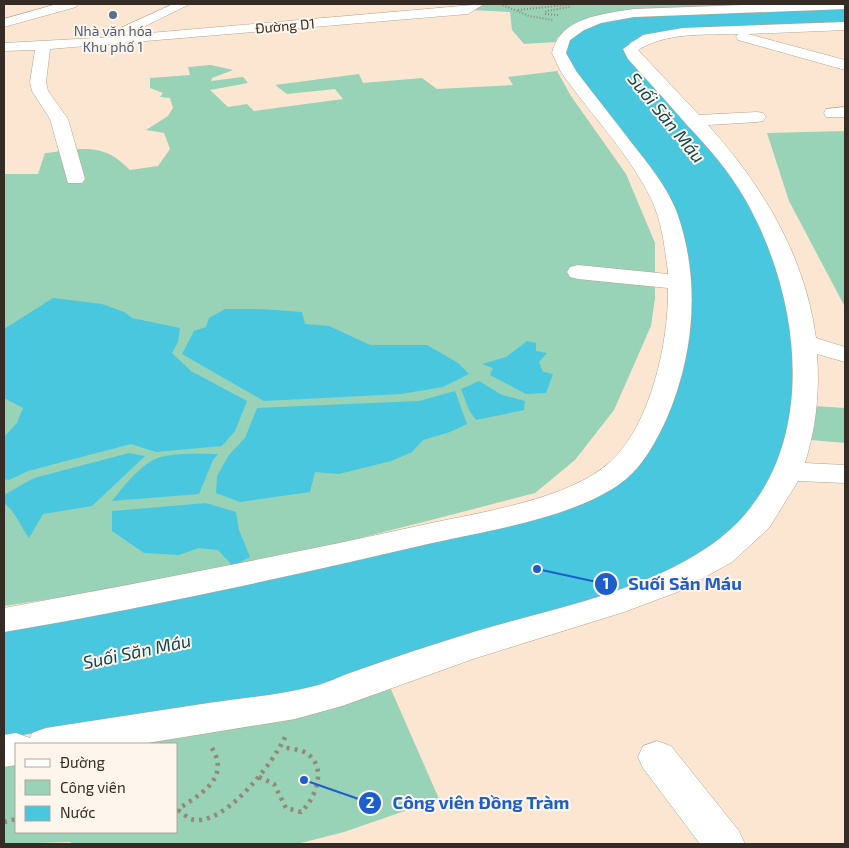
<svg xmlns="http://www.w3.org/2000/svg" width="849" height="848" viewBox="0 0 849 848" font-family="'Exo 2',sans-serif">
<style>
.green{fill:#98d2b7}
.water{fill:#49c7de}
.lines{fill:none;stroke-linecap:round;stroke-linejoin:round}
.minor-casing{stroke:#b6a38f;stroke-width:1}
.tertiary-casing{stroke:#b6a38f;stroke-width:1}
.path-far1{stroke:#958779;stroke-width:2;stroke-dasharray:1 2;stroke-linecap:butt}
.path{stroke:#958779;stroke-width:4.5;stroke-dasharray:3 5;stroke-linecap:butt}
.minor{fill:#fff;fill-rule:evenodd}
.tertiary{fill:#fff;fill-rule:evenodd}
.service-dot{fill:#5c6f8a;stroke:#fef6ed;stroke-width:2}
.labels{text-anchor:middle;stroke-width:4;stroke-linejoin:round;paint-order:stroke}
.far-street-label{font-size:14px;fill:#352d25;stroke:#fef6ed}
.far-service-label{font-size:14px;fill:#4e5e75;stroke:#fef6ed}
.water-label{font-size:18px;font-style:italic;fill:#0f4751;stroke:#fef6ed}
.leader{fill:none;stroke:#1d5eca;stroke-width:2}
.callout-dot{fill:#1d5eca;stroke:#fef6ed;stroke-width:2}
.mark-label{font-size:15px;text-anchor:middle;font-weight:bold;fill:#fff}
.callout-label{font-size:18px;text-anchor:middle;font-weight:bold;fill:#1d5eca;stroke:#fef6ed;stroke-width:4;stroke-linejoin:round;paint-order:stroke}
</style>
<rect width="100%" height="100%" fill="#fbe6d1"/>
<g class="green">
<polygon points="481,4 780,4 781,5 575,26 557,38 556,42 524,44 512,30 510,12 471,10"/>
<path d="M211,65L233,70L212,78L211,81L243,77L248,83L210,90L228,107L247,104L254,111L343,99L335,89L287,94L275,85L359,74L363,83L422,78L437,89L513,85L508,77L557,71L571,96L626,174L655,243V298L651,326L614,410L575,460L535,493L435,519L305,552L115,589L4,606V174H38L45,153C82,149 102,141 130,170L158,166L170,149L164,133L146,130L168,116L173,108L170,98L160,97L163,93L150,88V78L190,75L188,67Z"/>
<polygon points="845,131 845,307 789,201 767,133"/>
<polygon points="815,406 845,408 845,443 811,440 815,423"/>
<polygon points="390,687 439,799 344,832 297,844 70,844 71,842 4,844 4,762 16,760 16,832 176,832 176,744 116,744 312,714"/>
</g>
<g class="water">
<path d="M845,7V24L680,30L644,36L631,42L625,49L627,57L713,150L746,198L769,235L793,320L794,407L776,472L741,521L713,546L672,570L620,592L309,689L4,738V630L69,618L621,482L648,454L668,413L683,244L575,72L565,53C566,49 567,42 570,39C586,21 615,19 637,15Z"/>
<polygon points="53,298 102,304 124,312 132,318 180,328 178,342 172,353 191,371 247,401 235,431 222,446 156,452 131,444 28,471 9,480 4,479 4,437 17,423 23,408 4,398 4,329"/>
<polygon points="225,309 260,309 302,312 305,324 329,326 370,345 427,345 458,363 469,374 443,387 401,394 264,401 182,354 194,331 206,327 209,318"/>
<polygon points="527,341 536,343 536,351 547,353 539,362 543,372 553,374 546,393 526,394 490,375 493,368 482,364 506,357"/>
<polygon points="479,381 502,395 525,401 524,410 476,420 469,410 461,389"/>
<polygon points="455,391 467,424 450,432 423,440 412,452 391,461 339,474 315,472 310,492 240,502 216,493 217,476 229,455 245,438 257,408 419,401"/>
<path d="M129,453L145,456L92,506L43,514L29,538C21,527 15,511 4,503V495L34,478Z"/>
<path d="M218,454L213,460L199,494L112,501C123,487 137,469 153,460C168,452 201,454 218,454Z"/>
<polygon points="206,503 236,512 239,530 250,557 233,566 218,550 199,548 179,555 144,553 112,531 112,511"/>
</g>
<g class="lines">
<defs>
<g id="minor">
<polygon points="173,4 190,4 127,35 484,4 468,14 50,49 46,82 48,91 68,119 85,179 82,183 68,183 50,119 32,91 30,82 35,50 4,51 4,43 114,37 112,34 114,31"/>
<path d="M772,4H845V9L634,17L601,23L584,30L570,40L566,53L576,71C595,96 615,121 634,146C650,166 666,186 676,210C701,278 695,354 666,420C656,441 644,464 626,479C580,517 489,530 432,543C291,576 147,608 4,632V608C144,582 283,556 422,525C476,513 569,500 610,462C651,425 669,341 668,288L578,279L570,277L567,272L570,267L578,265L668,274V272C665,251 663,229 655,208C637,162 590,114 561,72L552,53C560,17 603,14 634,9Z"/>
<path d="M845,22V30L748,34L845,60V70L738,40L736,37L738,34C704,35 667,32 638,50L699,115L757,112L763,113L766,117L763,121L757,122L708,125C763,186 805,256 816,338L845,347V362L817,354C820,392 816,427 805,463L845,465V483L798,481L769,528L732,562L680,591L624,612L476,658L342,706L295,719L141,744H16V765L4,767V735L16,733L30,738L32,733L46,728C100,720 154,711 209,703C244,698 280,695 315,686C327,683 339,677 350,673C392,658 434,644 477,631C554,608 640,593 708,547C823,470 806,305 745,199C729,171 708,147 687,125C668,103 648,81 628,59L623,49L643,35L683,28Z"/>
<polygon points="845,107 845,117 826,117 824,113 826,109"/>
<polygon points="657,741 671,746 739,831 745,844 700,844 643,768 638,757 643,746"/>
</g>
<polygon id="tertiary" points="57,4 78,4 76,7 4,27 4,19"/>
</defs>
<use href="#minor" class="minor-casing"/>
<use href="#tertiary" class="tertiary-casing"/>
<g class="path-far1">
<polyline points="500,4 529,16 553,20"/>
<polyline points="518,10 574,4"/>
<polyline points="558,15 545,14 546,11 570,7"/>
</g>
<g class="path">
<path d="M259,777L274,784L286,808L301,812C315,799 327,770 309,755C302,749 291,749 282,747"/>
<path d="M178,810C182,813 187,817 191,819C223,829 274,762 285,737"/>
<path d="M176,811C199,794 231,780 212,748"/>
<polyline points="4,822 16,819"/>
</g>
<use href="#minor" class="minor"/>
<use href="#tertiary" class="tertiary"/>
</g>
<circle class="service-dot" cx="113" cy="15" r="5"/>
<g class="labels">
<g class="far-street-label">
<text transform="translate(285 26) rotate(-5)" y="5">Đường D1</text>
</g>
<g class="far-service-label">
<text x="113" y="36">Nhà văn hóa<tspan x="113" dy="16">Khu phố 1</tspan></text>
</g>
<g class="water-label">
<text transform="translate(666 118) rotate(51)" y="6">Suối Săn Máu</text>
<text transform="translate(137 652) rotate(-12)" y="6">Suối Săn Máu</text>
</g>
</g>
<path class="leader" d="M537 569L606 584M304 780L370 803"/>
<g class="callout-dot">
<circle cx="537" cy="569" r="5"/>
<circle cx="304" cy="780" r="5"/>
<circle cx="606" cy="584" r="12"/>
<circle cx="370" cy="803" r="12"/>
</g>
<g class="mark-label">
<text x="606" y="589">1</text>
<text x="370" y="808">2</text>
</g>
<g class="callout-label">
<text x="685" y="590">Suối Săn Máu</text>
<text x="481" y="809">Công viên Đồng Tràm</text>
</g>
<rect width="849" height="848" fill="none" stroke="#352d25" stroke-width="10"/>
<rect x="15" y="743" width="162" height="90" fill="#fef6ed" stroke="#aea69d"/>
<rect x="25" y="759" width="25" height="8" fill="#ffffff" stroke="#aea69d"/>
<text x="60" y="768" font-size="15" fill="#352d25">Đường</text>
<rect x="25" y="780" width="25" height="15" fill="#98d2b7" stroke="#aea69d"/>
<text x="60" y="793" font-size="15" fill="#352d25">Công viên</text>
<rect x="25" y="806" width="25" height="15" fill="#49c7de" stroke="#aea69d"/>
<text x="60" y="818" font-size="15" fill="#352d25">Nước</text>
</svg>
